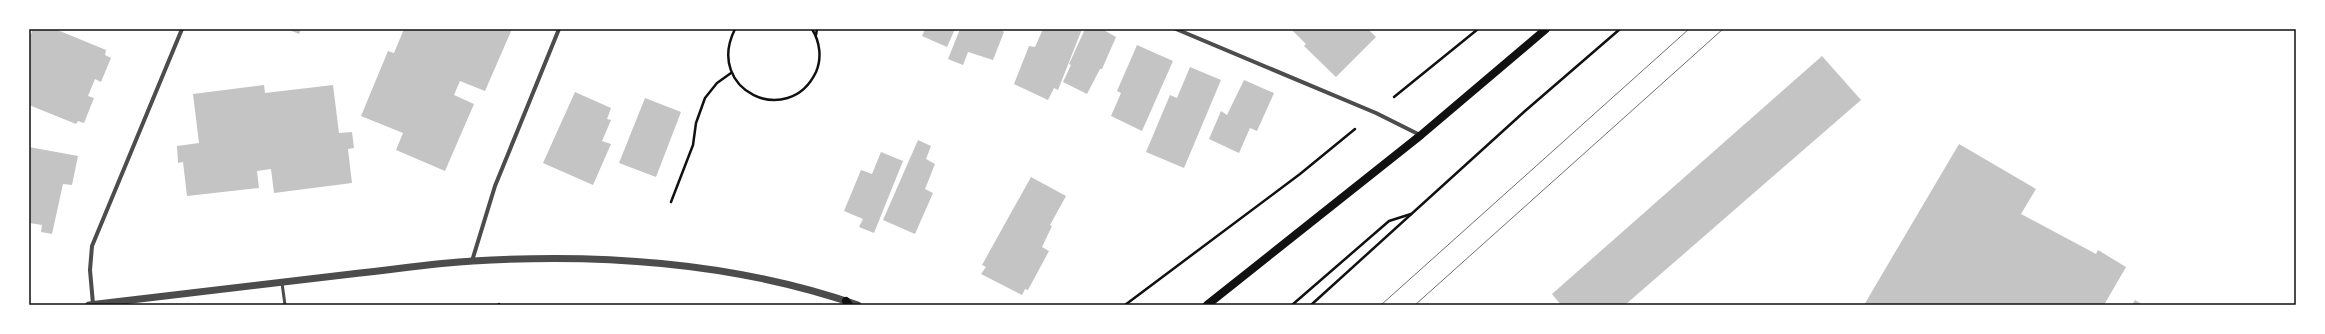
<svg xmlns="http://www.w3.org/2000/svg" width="2325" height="334" viewBox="0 0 2325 334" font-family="'PT Sans',sans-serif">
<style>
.building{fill:#c4c4c4}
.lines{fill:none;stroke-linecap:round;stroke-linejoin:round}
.path{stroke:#111;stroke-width:2.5}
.service{stroke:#4c4c4c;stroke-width:3}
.minor{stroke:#4c4c4c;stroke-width:4}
.tertiary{stroke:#4c4c4c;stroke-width:7}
.secondary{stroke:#111;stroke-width:8}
.tram{stroke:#707070;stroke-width:1}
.neatline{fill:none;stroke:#111;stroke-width:1.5}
</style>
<rect width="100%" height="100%" fill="#fff"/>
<g class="building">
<polygon points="33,29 55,29 106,50 105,55 111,58 101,82 95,79 88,96 94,98 84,123 78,121 76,124 29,105 29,39"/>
<polygon points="287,29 301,29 299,34"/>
<polygon points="404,29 512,29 485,91 460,81 454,95 474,104 445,171 396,150 403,133 361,116 388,51 394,53"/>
<polygon points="925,29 955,29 947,47 922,36"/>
<polygon points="960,29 999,29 1004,32 993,60 968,52 963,65 948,59"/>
<polygon points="1043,29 1082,29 1058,90 1054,88 1048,100 1014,84 1029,46 1035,47"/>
<polygon points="1085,29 1102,29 1116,37 1102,69 1100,69 1087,94 1063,82 1071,65 1069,64"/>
<polygon points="1291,29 1368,29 1376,37 1336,77 1304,46 1306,44"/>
<polygon points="1137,45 1173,61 1142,131 1111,116 1121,93 1117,91"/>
<polygon points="1822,56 1861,100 1625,305 1561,305 1552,294"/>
<polygon points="1190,67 1221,80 1184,168 1146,152 1170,95 1177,98"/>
<polygon points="1244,80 1274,93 1257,131 1250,128 1239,153 1209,139 1221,111 1227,115"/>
<polygon points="264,85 265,93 333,85 339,133 352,132 354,148 348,149 352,183 274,193 271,169 257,171 259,188 187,196 183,162 178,163 177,146 199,143 193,94"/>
<polygon points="575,92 611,108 607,119 611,120 602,141 611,144 593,185 543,163"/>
<polygon points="645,98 681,112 656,177 619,163"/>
<polygon points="918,140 931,146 926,159 935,164 925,189 933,193 915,234 883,220"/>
<polygon points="1959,144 2036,189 2021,214 2096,254 2098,250 2126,267 2104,305 1864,305"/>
<polygon points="29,147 78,156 72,185 63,184 52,234 41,232 42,225 29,223"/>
<polygon points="881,152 903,161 874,233 859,227 863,219 844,211 861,170 872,174"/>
<polygon points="1031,177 1066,196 1050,225 1052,226 1042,247 1049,251 1028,290 1025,289 1022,295 981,274 986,267 982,265"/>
<polygon points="2135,300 2143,305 2132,305"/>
</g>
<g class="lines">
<g class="path">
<path d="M735,29C704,91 789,129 816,72C822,58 820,42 812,29"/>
<polyline points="816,35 817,29"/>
<polyline points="1394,97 1478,29"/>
<polyline points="671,202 693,145 696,123 705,98 717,83 731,73"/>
<polyline points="498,305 499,304"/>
<polyline points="1125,305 1300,174 1355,129"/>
<polyline points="1292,305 1389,221 1411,214"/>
<polyline points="1311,305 1525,111 1620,29"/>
</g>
<polyline class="service" points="282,283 285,305"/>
<g class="minor">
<polyline points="1176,29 1376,113 1420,135"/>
<polyline points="472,261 495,186 559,29"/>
<polyline points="93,304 90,270 92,246 182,29"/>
</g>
<path class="tertiary" d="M89,305C180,294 270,283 360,273C398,269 435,263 473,261C603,253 734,262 858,305"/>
<g class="secondary">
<polyline points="846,301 849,305"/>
<polyline points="1207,305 1421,135 1546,29"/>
</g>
<g class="tram">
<polyline points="1381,305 1689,29"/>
<polyline points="1415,305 1723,29"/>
</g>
</g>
<rect width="2325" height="334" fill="none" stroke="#ffffff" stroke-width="60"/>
<rect x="30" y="30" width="2265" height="274" class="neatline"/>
</svg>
